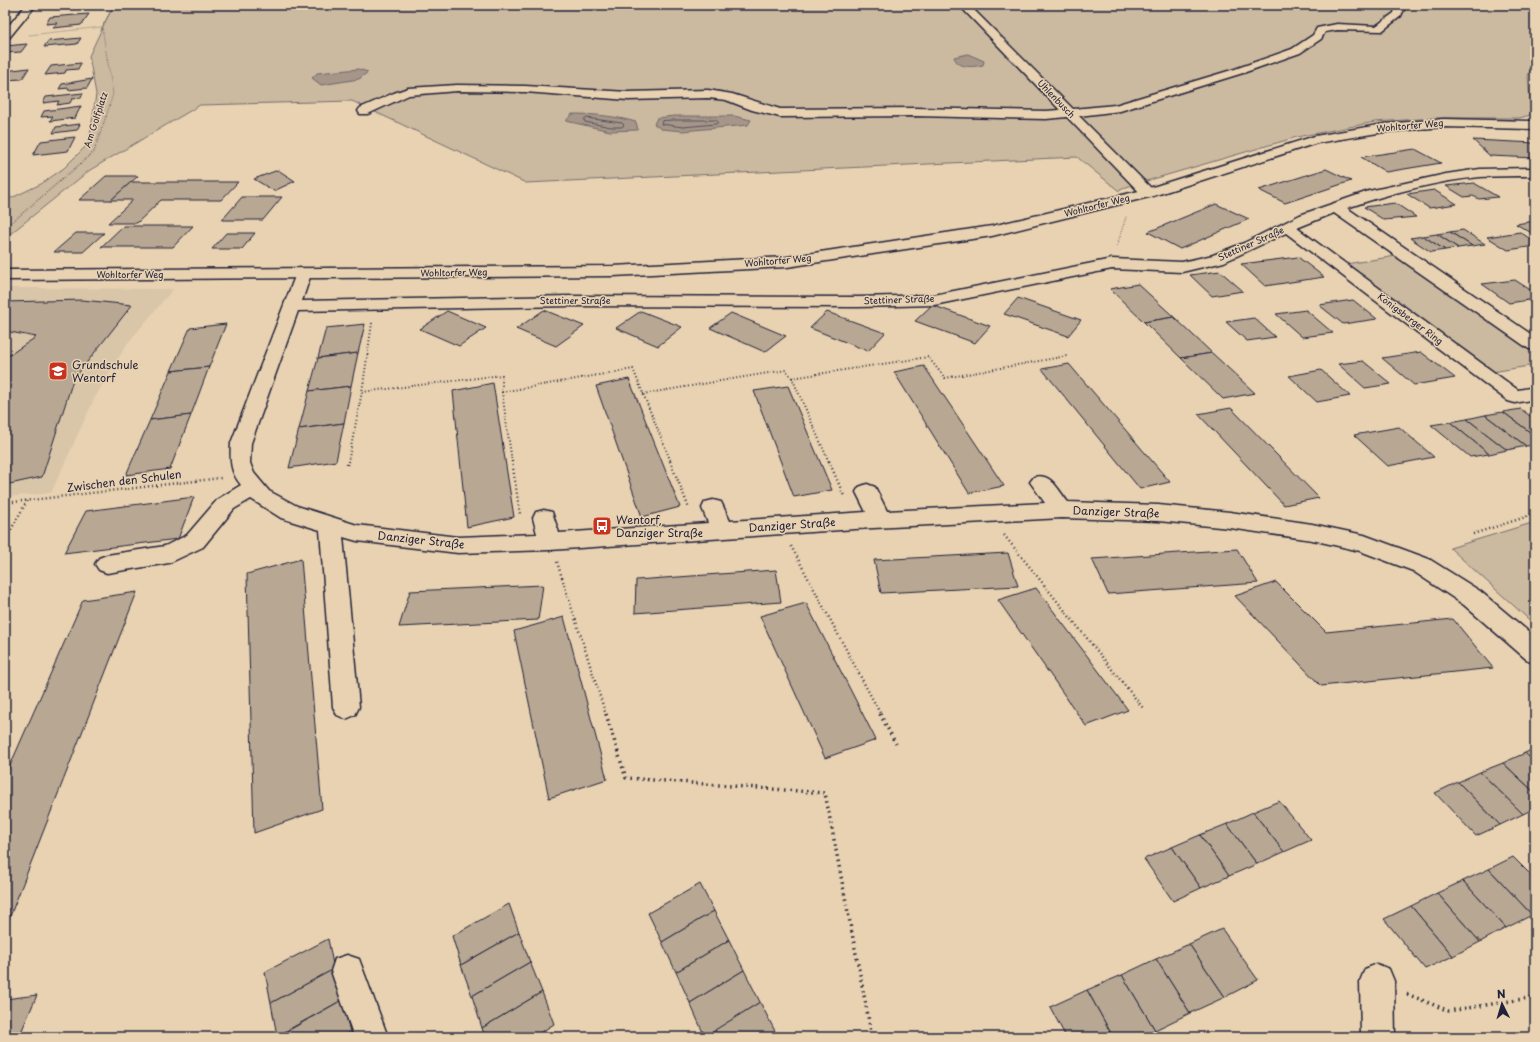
<svg xmlns="http://www.w3.org/2000/svg" width="1540" height="1042" viewBox="0 0 1540 1042" font-family="'Playpen Sans',sans-serif">
<style>
.built{fill:#d9c5a8}
.green{fill:#cbb9a0;stroke:#766e6e}
.water{fill:#a59689;stroke:#71686a}
.lines{fill:none;stroke-linecap:round;stroke-linejoin:round}
.shore{stroke:#56505a;stroke-width:1}
.building{fill:#b7a793;stroke:#22223b}
.minor-casing{stroke:#22223b;stroke-width:3}
.major-casing{stroke:#22223b;stroke-width:3}
.path-far4{stroke:#22223b;stroke-width:1;stroke-dasharray:0.5 1.5;stroke-linecap:butt}
.path-far3{stroke:#22223b;stroke-width:1.5;stroke-dasharray:0.5 2;stroke-linecap:butt}
.path-far2{stroke:#22223b;stroke-width:2;stroke-dasharray:1 2.5;stroke-linecap:butt}
.path-far1{stroke:#22223b;stroke-width:2.5;stroke-dasharray:1 3;stroke-linecap:butt}
.path{stroke:#22223b;stroke-width:3.5;stroke-dasharray:1.5 4;stroke-linecap:butt}
.minor{fill:#e8d2b1;fill-rule:evenodd}
.major{fill:#e8d2b1;fill-rule:evenodd}
.labels{text-anchor:middle;stroke-width:3;stroke-linejoin:round;paint-order:stroke}
.far-street-label{font-size:9px;fill:#22223b;stroke:#e8d2b1}
.poi-label{font-size:11px;fill:#22223b;stroke:#e8d2b1;text-anchor:start}
.street-label{font-size:11px;fill:#22223b;stroke:#e8d2b1}
</style>
<rect width="100%" height="100%" fill="#e8d2b1"/>
<filter id="ink" filterUnits="userSpaceOnUse"><feTurbulence type="fractalNoise" baseFrequency=".025" numOctaves="2"/><feDisplacementMap in="SourceGraphic" scale="8" xChannelSelector="R" yChannelSelector="G"/><feConvolveMatrix kernelMatrix="1 2 1 2 8 2 1 2 1" color-interpolation-filters="sRGB"/></filter>
<g filter="url(#ink)">
<polygon class="built" points="5,288 173,289 127,344 94,399 51,493 5,497"/>
<g class="green">
<polygon points="114,5 1535,5 1535,59 1528,76 1531,115 1519,118 1435,118 1375,122 1297,137 1126,187 1119,191 1077,157 526,183 352,101 200,105 90,170 5,238 5,201 41,184 64,168 89,143 96,94 89,56 104,24"/>
<polygon points="1396,256 1535,352 1535,365 1492,372 1346,264"/>
<polygon points="1535,522 1535,625 1450,548"/>
</g>
<g class="water">
<path d="M968,54L984,61L983,65C973,67 958,69 954,57Z"/>
<polygon points="358,69 368,72 359,79 321,85 312,78 317,73"/>
<path d="M572,114C593,114 615,116 636,122L638,130L610,131L566,121Z"/>
<polygon points="674,116 734,116 751,120 748,125 683,131 661,129 654,124 657,118"/>
</g>
<g class="lines">
<g class="shore">
<polygon points="586,118 622,123 624,125 622,127 611,127 585,122 584,120"/>
<polygon points="674,120 716,120 718,122 716,124 683,127 661,124 662,121"/>
</g>
</g>
<g class="building">
<polygon points="89,14 81,25 53,28 57,23 46,24 50,17"/>
<polygon points="81,38 77,44 44,47 48,41"/>
<polygon points="27,44 21,52 5,53 5,46"/>
<polygon points="81,63 78,69 66,70 65,73 45,75 51,66"/>
<polygon points="29,68 22,79 5,80 5,71"/>
<polygon points="92,79 87,88 68,90 69,88 59,89 62,84"/>
<polygon points="83,93 81,98 72,99 70,103 57,105 59,101 43,103 46,97"/>
<polygon points="81,106 75,118 50,121 53,116 41,117 44,111"/>
<polygon points="80,124 77,130 53,133 56,127"/>
<polygon points="75,137 68,151 33,155 41,141"/>
<polygon points="1473,140 1535,143 1535,158 1490,156"/>
<polygon points="1415,149 1441,163 1386,172 1361,157"/>
<polygon points="1326,169 1351,181 1285,203 1259,190"/>
<polygon points="278,170 295,181 274,191 254,179"/>
<polygon points="106,176 138,176 111,200 79,200"/>
<polygon points="131,182 238,182 221,200 161,200 137,223 108,223 133,200 111,200"/>
<polygon points="1474,183 1498,197 1479,199 1473,196 1464,197 1446,186"/>
<polygon points="1434,190 1457,204 1429,208 1407,194"/>
<polygon points="242,197 282,197 263,220 222,220"/>
<polygon points="1395,203 1416,217 1384,220 1364,207"/>
<polygon points="1216,204 1249,219 1180,249 1148,232"/>
<polygon points="1535,221 1535,235 1516,224"/>
<polygon points="123,226 193,226 173,247 101,247"/>
<polygon points="1463,230 1485,244 1472,246 1450,232"/>
<polygon points="1450,232 1472,246 1458,248 1437,234"/>
<polygon points="1520,232 1535,242 1535,246 1508,250 1487,237"/>
<polygon points="76,233 104,233 83,252 54,252"/>
<polygon points="226,233 255,233 242,249 212,249"/>
<polygon points="1437,234 1458,248 1445,250 1423,236"/>
<polygon points="1423,236 1445,250 1431,252 1410,238"/>
<polygon points="1298,257 1324,277 1265,286 1241,264"/>
<polygon points="1220,271 1243,291 1212,296 1190,275"/>
<polygon points="1515,280 1535,293 1535,299 1509,303 1482,284"/>
<polygon points="1138,284 1174,317 1144,322 1110,289"/>
<polygon points="1018,298 1081,320 1068,336 1004,314"/>
<polygon points="82,300 132,305 73,380 42,477 5,485 5,358 36,337 5,331 5,302"/>
<polygon points="1353,300 1377,319 1343,324 1319,305"/>
<polygon points="932,305 990,326 975,343 915,321"/>
<polygon points="544,310 584,326 556,346 516,329"/>
<polygon points="1306,310 1333,333 1302,337 1276,314"/>
<polygon points="447,311 486,328 459,346 420,329"/>
<polygon points="641,311 682,327 658,346 616,328"/>
<polygon points="827,312 885,333 868,351 810,328"/>
<polygon points="731,313 786,336 765,352 710,328"/>
<polygon points="1174,317 1212,353 1181,358 1144,322"/>
<polygon points="1254,318 1275,337 1247,341 1226,322"/>
<polygon points="226,324 209,367 171,371 190,328"/>
<polygon points="365,324 358,353 318,358 326,328"/>
<polygon points="1421,352 1455,378 1414,385 1382,358"/>
<polygon points="358,353 351,386 309,391 318,358"/>
<polygon points="1212,353 1255,393 1223,399 1181,358"/>
<polygon points="1363,361 1391,384 1365,388 1338,364"/>
<polygon points="1069,364 1170,482 1140,489 1042,369"/>
<polygon points="924,366 1004,486 969,493 894,372"/>
<polygon points="209,367 191,415 150,420 171,371"/>
<polygon points="1321,370 1350,396 1317,402 1289,376"/>
<polygon points="629,379 680,507 642,517 596,386"/>
<polygon points="493,383 514,517 467,527 453,391"/>
<polygon points="351,386 344,423 299,429 309,391"/>
<polygon points="788,386 832,490 794,497 754,391"/>
<polygon points="1231,408 1319,498 1284,505 1198,414"/>
<polygon points="1521,409 1535,420 1535,436 1503,412"/>
<polygon points="1503,412 1535,436 1535,445 1526,446 1485,415"/>
<polygon points="191,415 170,469 126,475 150,420"/>
<polygon points="1485,415 1526,446 1507,450 1467,419"/>
<polygon points="1467,419 1507,450 1489,454 1450,422"/>
<polygon points="1450,422 1489,454 1470,457 1431,425"/>
<polygon points="344,423 336,461 289,468 299,429"/>
<polygon points="1399,427 1434,457 1388,466 1354,435"/>
<polygon points="194,497 178,539 64,553 86,511"/>
<polygon points="1237,549 1258,583 1108,594 1092,559"/>
<polygon points="1008,553 1018,586 881,593 874,560"/>
<polygon points="301,559 322,809 254,833 247,574"/>
<polygon points="776,570 781,602 635,613 636,580"/>
<polygon points="1276,582 1326,632 1453,619 1493,668 1321,686 1235,596"/>
<polygon points="543,585 538,620 399,627 410,591"/>
<polygon points="1036,588 1128,710 1086,726 998,600"/>
<polygon points="137,592 9,919 5,919 5,777 83,600"/>
<polygon points="806,603 876,740 825,758 760,616"/>
<polygon points="564,617 607,779 549,798 514,631"/>
<polygon points="1535,748 1535,763 1525,753"/>
<polygon points="1525,753 1535,763 1535,793 1503,763"/>
<polygon points="1503,763 1535,793 1535,808 1523,814 1480,772"/>
<polygon points="1480,772 1523,814 1500,825 1458,782"/>
<polygon points="1458,782 1500,825 1476,836 1435,793"/>
<polygon points="1279,801 1311,840 1284,852 1253,812"/>
<polygon points="1253,812 1284,852 1257,864 1227,824"/>
<polygon points="1227,824 1257,864 1229,876 1200,835"/>
<polygon points="1200,835 1229,876 1201,888 1172,847"/>
<polygon points="1172,847 1201,888 1173,901 1144,859"/>
<polygon points="1513,857 1535,879 1535,914 1532,915 1489,869"/>
<polygon points="1489,869 1532,915 1506,928 1463,881"/>
<polygon points="1463,881 1506,928 1480,942 1437,893"/>
<polygon points="700,884 714,911 662,942 648,913"/>
<polygon points="1437,893 1480,942 1453,956 1411,906"/>
<polygon points="509,904 519,932 461,965 452,936"/>
<polygon points="1411,906 1453,956 1425,969 1384,919"/>
<polygon points="714,911 729,940 676,972 662,942"/>
<polygon points="1222,929 1258,980 1225,997 1189,944"/>
<polygon points="519,932 530,962 472,996 461,965"/>
<polygon points="328,939 334,969 271,1003 265,972"/>
<polygon points="729,940 744,970 690,1003 676,972"/>
<polygon points="1189,944 1225,997 1190,1013 1156,959"/>
<polygon points="1156,959 1190,1013 1155,1030 1122,975"/>
<polygon points="530,962 542,992 482,1028 472,996"/>
<polygon points="334,969 342,1000 277,1036 271,1003"/>
<polygon points="744,970 760,1002 705,1037 690,1003"/>
<polygon points="1122,975 1155,1030 1141,1037 1113,1037 1087,990"/>
<polygon points="1087,990 1113,1037 1066,1037 1050,1007"/>
<polygon points="542,992 554,1024 534,1037 485,1037 482,1028"/>
<polygon points="37,995 19,1037 5,1037 5,999"/>
<polygon points="342,1000 350,1032 341,1037 277,1037"/>
<polygon points="760,1002 778,1037 719,1037 715,1030"/>
</g>
<g class="lines">
<defs>
<g id="minor">
<polygon points="26,5 36,5 9,38 5,39 5,30"/>
<polygon points="959,5 969,5 1073,109 1115,105 1235,69 1292,49 1313,35 1317,28 1337,24 1376,26 1394,13 1396,5 1406,5 1401,16 1382,31 1337,30 1325,32 1321,39 1300,53 1243,73 1120,111 1079,116 1153,190 1155,193 1153,196 1148,197 1143,196 1067,117 1046,119 916,116 780,117 752,110 726,100 708,98 628,100 525,92 457,91 409,95 368,114 360,114 358,111 360,108 394,93 408,88 457,85 525,86 628,92 708,90 732,94 780,109 916,108 1046,111 1060,110"/>
<path d="M1535,168V176C1517,176 1498,176 1480,177C1436,181 1388,194 1347,208L1535,337V350L1529,349L1334,213L1297,228L1518,390L1535,387V399L1515,403L1508,401L1286,233L1224,262L1182,272L1112,269L934,305L859,307L571,306L298,311L251,443L250,463L254,473L269,491L297,506L357,525L458,537L537,534L533,518L536,512L544,510L552,512L559,533L708,523L702,508L705,502L713,500L721,502L730,521L866,512L856,492L859,487L867,484L875,487L887,511L1045,503L1030,482L1034,477C1051,472 1058,490 1068,502L1158,505L1230,512L1312,524L1364,535L1429,559L1480,591L1535,637V663L1526,659L1464,605L1413,571L1360,551L1312,540L1230,528L1158,521L1062,518L855,529L550,550L458,553L357,541L343,537L359,707L355,715L346,719L337,715L333,707L320,530L281,518L251,499L234,509L203,547L169,563L107,573L99,570L95,564L99,558L107,555L165,546L187,535L218,499L241,485C230,472 230,460 231,443L297,271L303,269L309,271L311,274L302,301L571,296L859,297L934,295L1112,259L1182,262L1213,255L1244,243L1300,215L1369,191L1446,174L1480,169Z"/>
<polygon points="347,955 359,959 388,1037 354,1037 331,971 335,959"/>
<polygon points="1377,964 1389,969 1394,981 1395,1037 1361,1037 1360,981 1365,969"/>
</g>
<polygon id="major" points="1444,119 1535,121 1535,129 1444,127 1384,132 1317,143 1153,196 992,236 787,267 613,276 5,280 5,270 613,266 787,257 992,226 1143,190 1315,136 1384,124"/>
</defs>
<use href="#minor" class="minor-casing"/>
<use href="#major" class="major-casing"/>
<g class="path-far4">
<polyline points="29,35 102,27"/>
<polyline points="106,117 113,94 102,27 114,5"/>
</g>
<g class="path-far3">
<polyline points="5,225 11,223 94,152 106,116"/>
<polyline points="1117,246 1126,217"/>
</g>
<g class="path-far2">
<polyline points="372,323 362,392 502,375 502,392 633,369 671,462"/>
<polyline points="792,378 928,357 945,378 1067,356"/>
<polyline points="502,392 512,462"/>
<polyline points="643,394 786,370 792,378 829,462"/>
<polyline points="348,462 362,392"/>
</g>
<g class="path-far1">
<polyline points="512,461 520,514"/>
<polyline points="670,461 689,508"/>
<polyline points="829,461 844,496"/>
<polyline points="347,465 348,461"/>
<polyline points="5,503 221,478"/>
<polyline points="1473,534 1535,514"/>
<polyline points="1004,535 1143,708"/>
<polyline points="5,540 27,501"/>
<polyline points="791,546 881,715"/>
<polyline points="557,562 606,715"/>
</g>
<g class="path">
<polyline points="606,714 626,778 825,793 872,1037"/>
<polyline points="880,714 896,744"/>
<polyline points="1407,994 1449,1011 1535,997"/>
</g>
<use href="#minor" class="minor"/>
<use href="#major" class="major"/>
</g>
</g>
<defs>
<symbol id="school-square" viewBox="-11 -11 22 22"><rect x="-9" y="-9" width="18" height="18" rx="4" fill="#c8321e" stroke="#e8d2b1"/><path d="M0-5L7-2L0 1L-7-2ZM-4 1L0 2.5L4 1V4Q0 6-4 4Z" fill="#fff"/></symbol>
<symbol id="bus-square" viewBox="-11 -11 22 22"><rect x="-9" y="-9" width="18" height="18" rx="4" fill="#c8321e" stroke="#e8d2b1"/><path d="M-5-6H5V4H4V6H2V4H-2V6H-4V4H-5ZM-3.5-4V0h7V-4ZM-3.5 1.2v1.5H-2V1.2ZM2 1.2v1.5H3.5V1.2Z" fill="#fff"/></symbol>
</defs>
<g fill-rule="evenodd">
<use href="#school-square" x="47" y="360" width="22" height="22"/>
<use href="#bus-square" x="591" y="515" width="22" height="22"/>
</g>
<g class="labels">
<g class="far-street-label">
<text transform="translate(1056 99) rotate(46)" y="3">Uhlenbusch</text>
<text transform="translate(96 120) rotate(-72)" y="3">Am Golfplatz</text>
<text transform="translate(1410 126) rotate(-5)" y="3">Wohltorfer Weg</text>
<text transform="translate(1097 206) rotate(-14)" y="3">Wohltorfer Weg</text>
<text transform="translate(1251 244) rotate(-24)" y="3">Stettiner Straße</text>
<text transform="translate(778 261) rotate(-5)" y="3">Wohltorfer Weg</text>
<text transform="translate(454 273) rotate(-1)" y="3">Wohltorfer Weg</text>
<text x="130" y="278">Wohltorfer Weg</text>
<text transform="translate(899 300) rotate(-2)" y="3">Stettiner Straße</text>
<text x="575" y="304">Stettiner Straße</text>
<text transform="translate(1410 319) rotate(37)" y="3">Königsberger Ring</text>
</g>
<g class="poi-label">
<text x="72" y="369">Grundschule<tspan x="72" dy="13">Wentorf</tspan></text>
<text x="616" y="524">Wentorf,<tspan x="616" dy="13">Danziger Straße</tspan></text>
</g>
<g class="street-label">
<text transform="translate(124 481) rotate(-7)" y="4">Zwischen den Schulen</text>
<text transform="translate(1116 512) rotate(2)" y="4">Danziger Straße</text>
<text transform="translate(792 525) rotate(-4)" y="4">Danziger Straße</text>
<text transform="translate(421 540) rotate(6)" y="4">Danziger Straße</text>
</g>
</g>
<rect width="1540" height="1042" fill="none" stroke="#e8d2b1" stroke-width="20"/>
<rect x="10" y="10" width="1520" height="1022" fill="none" stroke="#22223b" stroke-width="1.5" filter="url(#ink)"/>
<g transform="translate(1502 1004) rotate(355)" stroke="#e8d2b1" stroke-width="3" paint-order="stroke">
<path d="M0-3L7 15L0 10L-7 15Z" fill="#22223b"/>
<text y="-6" font-size="11" font-weight="bold" text-anchor="middle" fill="#22223b">N</text>
</g>
</svg>
